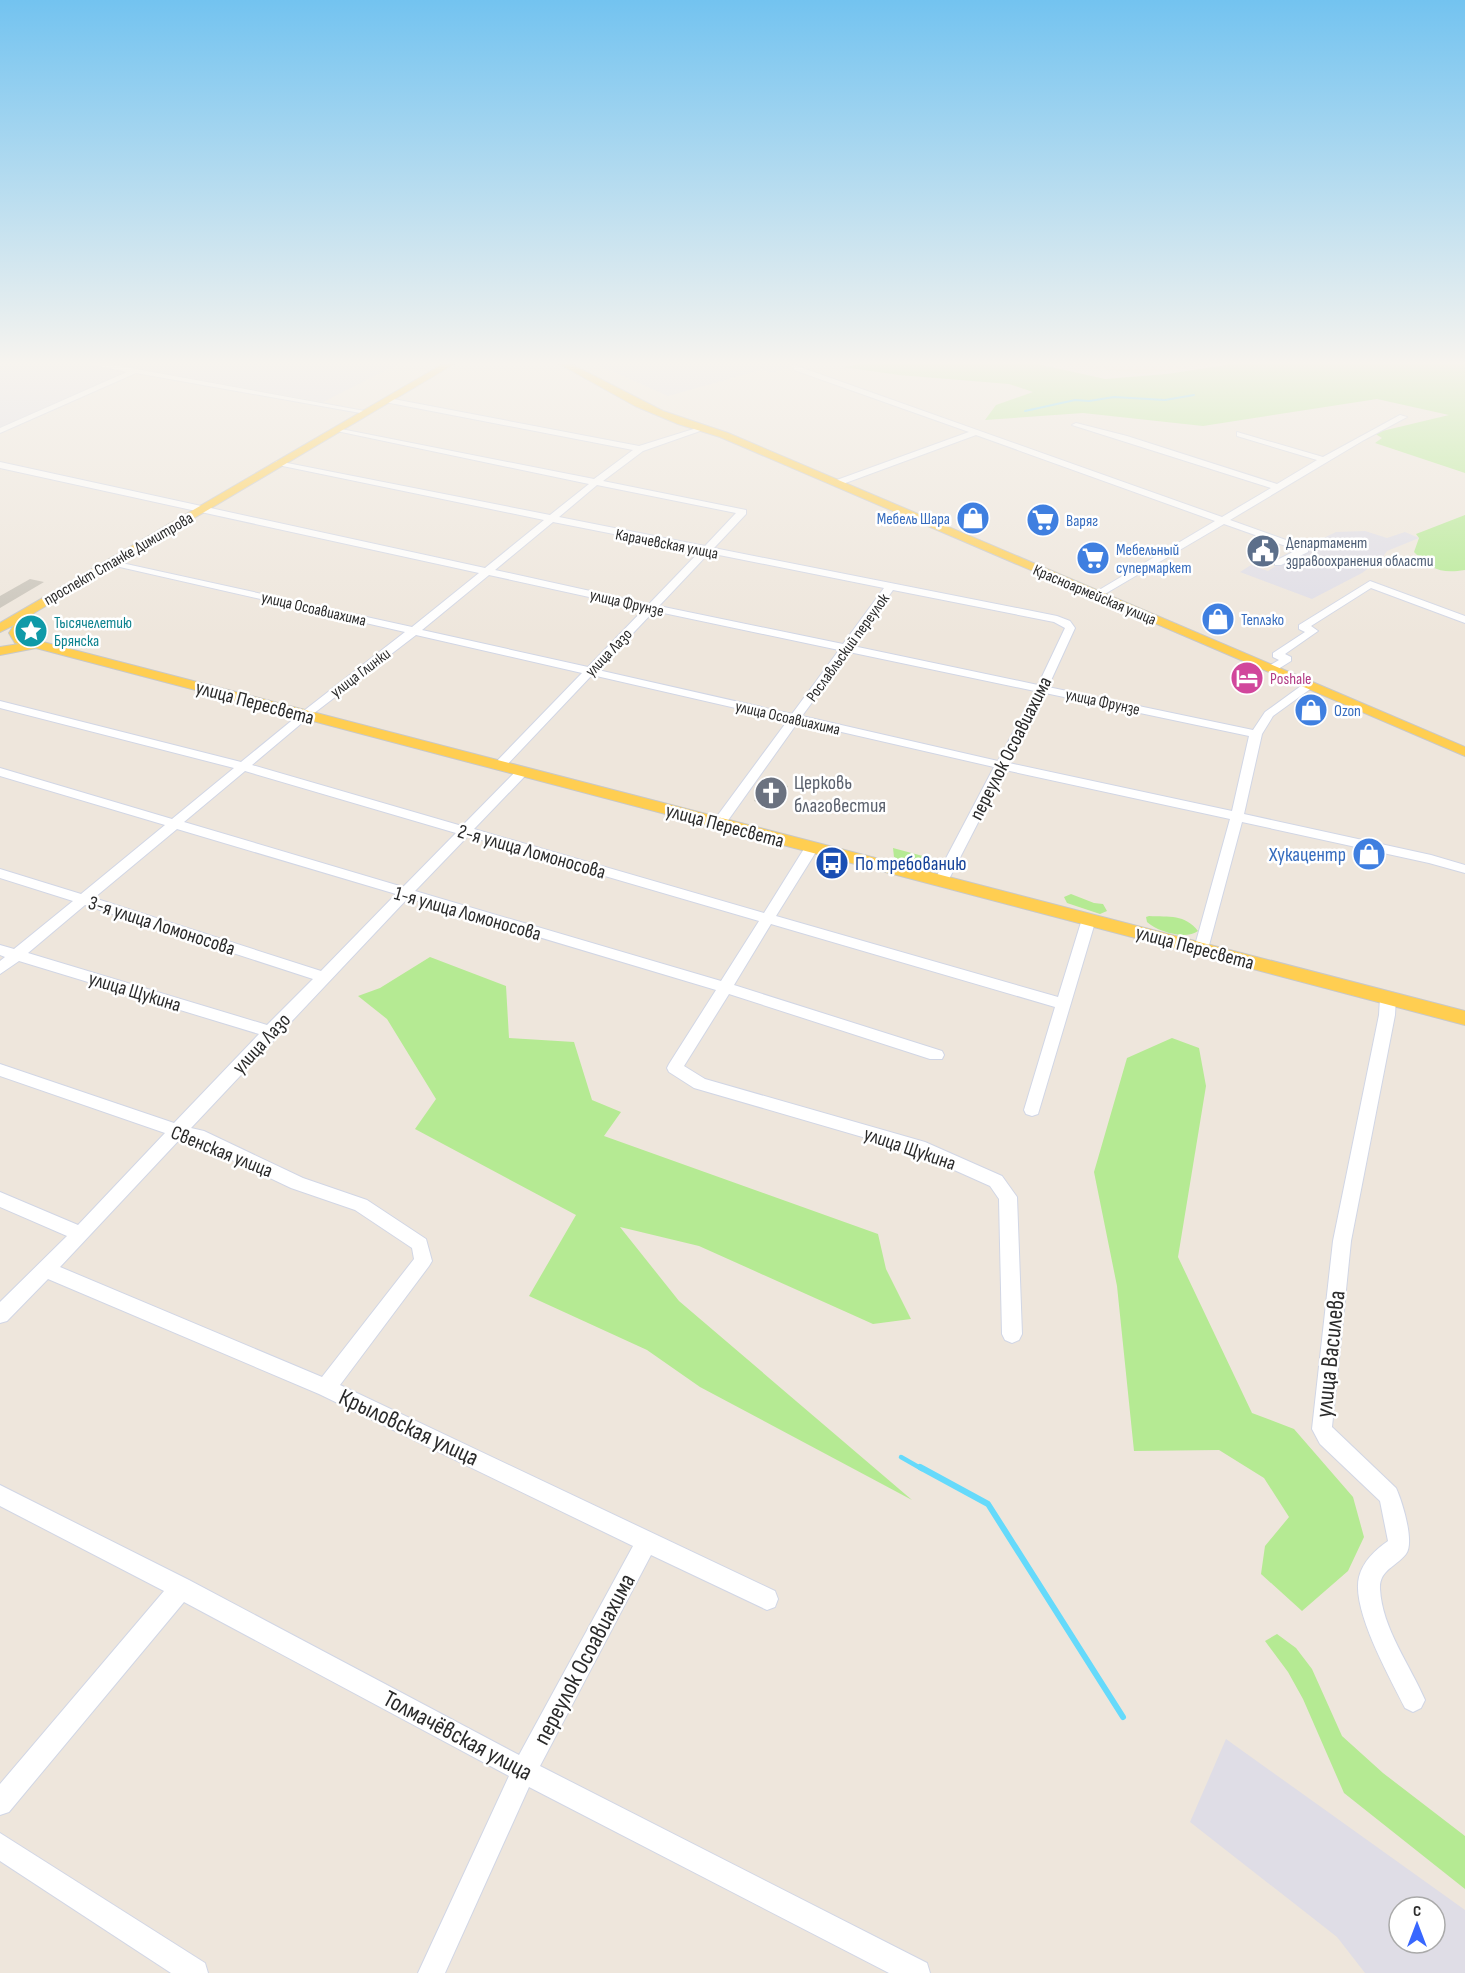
<svg xmlns="http://www.w3.org/2000/svg" width="1465" height="1973" viewBox="0 0 1465 1973" font-family="'Sofia Sans Condensed',sans-serif">
<style>
.industrial{fill:#dfdde6;fill-rule:evenodd}
.education{fill:#f2e3ca}
.green{fill:#b5ea93}
.lines{fill:none;stroke-linecap:round;stroke-linejoin:round}
.stream-far2{stroke:#65dafb;stroke-width:2}
.stream-far1{stroke:#65dafb;stroke-width:4.5}
.stream{stroke:#65dafb;stroke-width:6}
.building{fill:#c9c4ba}
.minor-casing{stroke:#d1d6e5;stroke-width:2}
.major-casing{stroke:#c8c8c8;stroke-width:2}
.minor{fill:#fff;fill-rule:evenodd}
.major{fill:#ffce51;fill-rule:evenodd}
.labels{text-anchor:middle;stroke-width:5;stroke-linejoin:round;paint-order:stroke}
.far-shop-label{font-size:16px;fill:#366cbe;stroke:#fff;text-anchor:start}
.far-service-label{font-size:16px;fill:#4e5e75;stroke:#fff;text-anchor:start}
.far-street-label{font-size:16px;fill:#2b2b2b;stroke:#fff}
.far-culture-label{font-size:16px;fill:#0d838f;stroke:#fff;text-anchor:start}
.far-hotel-label{font-size:16px;fill:#b23c85;stroke:#fff;text-anchor:start}
.street-label{font-size:20px;fill:#2b2b2b;stroke:#fff}
.worship-label{font-size:20px;fill:#5b616d;stroke:#fff;text-anchor:start}
.shop-label{font-size:20px;fill:#366cbe;stroke:#fff;text-anchor:end}
.transit-label{font-size:20px;fill:#164399;stroke:#fff;text-anchor:start}
.near-street-label{font-size:24px;fill:#2b2b2b;stroke:#fff}
</style>
<rect width="100%" height="100%" fill="#eee6dc"/>
<g class="industrial">
<polygon points="0,361 79,361 135,371 0,431"/>
<polygon points="97,361 404,361 323,402"/>
<polygon points="600,361 699,362 808,361 771,373 750,365 761,370 668,396 594,363"/>
<polygon points="1365,531 1387,538 1405,532 1419,538 1387,551 1382,558 1362,573 1312,599 1240,572 1251,565 1268,571 1303,548 1336,532"/>
<path d="M1226,1739L1465,1910V1973H1365L1337,1937L1190,1822ZM1399,1907H1435V1943H1399Z"/>
</g>
<polygon class="education" points="1035,361 1236,361 1144,374"/>
<g class="green">
<polygon points="881,361 1024,361 1105,379 1167,374 1252,361 1465,361 1465,473 1375,443 1382,438 1374,433 1449,415 1377,399 1203,426 1083,413 985,420 996,405 1033,392 1009,384 899,375 843,367"/>
<path d="M1465,515V570C1440,574 1431,569 1414,552L1419,538L1416,534Z"/>
<polygon points="893,848 945,862 943,865 902,863 894,857"/>
<polygon points="1071,894 1094,903 1103,904 1107,911 1100,914 1067,903 1064,897"/>
<path d="M1149,916C1169,917 1185,914 1198,931C1186,940 1158,932 1147,922L1146,917Z"/>
<polygon points="430,957 506,986 509,1038 574,1042 592,1100 621,1112 604,1136 878,1234 886,1269 911,1319 873,1324 699,1246 620,1227 679,1301 912,1500 700,1387 647,1350 529,1296 576,1215 415,1129 436,1099 387,1019 358,996 380,988"/>
<polygon points="1172,1038 1199,1048 1206,1086 1178,1257 1252,1413 1294,1429 1353,1497 1364,1537 1348,1571 1302,1611 1261,1574 1265,1546 1289,1517 1264,1478 1219,1450 1134,1451 1117,1286 1094,1172 1127,1058"/>
<polygon points="1277,1634 1296,1648 1312,1669 1342,1736 1383,1773 1465,1836 1465,1889 1344,1793 1303,1699 1288,1672 1265,1641"/>
</g>
<g class="lines">
<polyline class="stream-far2" points="1025,411 1075,400 1089,401 1114,397 1165,400 1194,395"/>
<polyline class="stream-far1" points="901,1457 922,1469"/>
<polyline class="stream" points="920,1467 988,1504 1123,1717"/>
</g>
<g class="building">
<polygon points="1265,543 1280,548 1261,560 1246,554"/>
<polygon points="30,579 44,582 0,608 0,596"/>
<polygon points="768,781 788,786 774,806 754,801"/>
</g>
<g class="lines">
<defs>
<g id="minor">
<polygon points="75,361 92,361 370,412 366,414 136,373 0,433 0,428 127,372"/>
<polygon points="797,366 1222,517 1271,488 1072,425 1076,423 1127,436 1277,484 1317,460 1237,436 1237,432 1323,457 1400,415 1407,417 1364,440 1230,520 1308,548 1308,552 1281,565 1275,565 1275,561 1297,550 1224,524 1098,598 1094,597 1094,593 1215,521 976,435 840,485 834,485 834,481 969,432 794,370 794,366"/>
<path d="M388,398L639,446L700,427V431L643,451L603,481L746,510V514L714,548L1057,616L1070,621L1075,628L1048,687L1253,730L1265,712L1305,683H1313V687L1273,716L1262,734L1244,814L1431,855L1465,865V873L1429,863L1242,822L1208,949L1201,954L1194,949L1230,819L1005,770L948,881L941,885L934,881L994,767L798,722L724,826L719,827L712,823L788,720L592,675L503,769L499,770L493,766L495,763L582,673L416,635L309,717L252,765L462,826L518,769H526L528,772L526,775L474,829L764,913L807,844H817L819,847L776,916L1058,997L1082,919L1089,914L1096,919L1038,1114L1032,1116L1026,1114L1024,1110L1055,1007L771,924L734,985L942,1051L944,1055L942,1059H930L729,994L684,1066L705,1079L925,1142L1002,1176L1017,1197L1022,1334L1019,1340L1012,1343L1005,1340L1002,1334L999,1199L990,1186L914,1152L694,1088L669,1072L667,1068L669,1064L716,990L408,898L191,1128L204,1131L303,1178L367,1200L426,1239L432,1261L429,1266L340,1385L775,1591L778,1599L775,1607L767,1610L651,1555L540,1766L927,1963L930,1973H889L529,1787L445,1973H418L509,1776L184,1602L9,1812L0,1815V1784L164,1591L0,1506V1485L189,1580L519,1755L633,1546L319,1394L48,1279L7,1321L0,1323V1302L67,1236L0,1207V1192L78,1225L165,1133L0,1076V1064L174,1123L259,1034L19,961L0,974V961L5,957L0,955V945L14,949L73,901L0,878V869L81,894L165,825L0,776V768L172,819L234,768L0,708V701L241,762L301,713L405,632L111,565L106,562L108,560L412,627L479,573L0,468V462L485,568L544,520L273,464L277,461L550,515L589,484L332,430L336,428L594,479L633,450L385,402L384,400ZM597,485L736,513L705,546L559,517ZM553,522L700,551L649,604L495,570ZM709,553L884,588L843,644L659,606ZM489,575L644,609L588,667L422,630ZM893,590L1054,622L1065,628L1038,685L853,646ZM654,611L839,650L792,714L598,670ZM849,652L1035,691L998,761L802,716ZM1045,693L1249,736L1232,811L1009,763ZM245,771L456,833L403,887L184,822ZM177,829L396,894L321,971L94,898ZM468,836L759,921L721,981L415,891ZM85,905L313,979L267,1025L28,953ZM181,1138L194,1142L291,1188L355,1210L412,1248L414,1259L322,1377L60,1267Z"/>
<polygon points="1370,581 1465,616 1465,623 1371,588 1311,626 1318,631 1285,654 1291,657 1291,661 1275,671 1267,671 1267,667 1279,660 1273,657 1273,653 1305,632 1299,629 1299,625"/>
<path d="M1388,993L1396,998L1395,1015L1351,1241L1332,1427L1396,1488C1402,1501 1415,1542 1406,1554C1396,1567 1379,1570 1380,1589C1382,1628 1410,1665 1425,1700L1421,1708L1413,1712L1405,1708C1390,1678 1351,1609 1359,1577C1363,1561 1375,1550 1388,1541L1380,1501L1320,1444L1312,1429L1333,1241L1379,1015L1380,998Z"/>
<polygon points="0,1833 205,1963 208,1973 171,1973 0,1861"/>
</g>
<g id="major">
<polygon points="448,361 459,361 34,613 21,633 25,637 43,642 1465,1011 1465,1025 36,648 0,655 0,647 19,644 15,643 9,633 14,625 0,632 0,623"/>
<polygon points="554,361 565,361 663,411 728,433 1465,747 1465,756 720,437 678,424 635,406"/>
</g>
</defs>
<use href="#minor" class="minor-casing"/>
<use href="#major" class="major-casing"/>
<use href="#minor" class="minor"/>
<use href="#major" class="major"/>
</g>
<linearGradient id="sky" x2="0" y2="1"><stop stop-color="#73c3f0"/><stop offset="0.57" stop-color="#f7f4ef"/><stop offset="1" stop-color="#f7f4ef" stop-opacity="0"/></linearGradient>
<rect width="1465" height="637" fill="url(#sky)"/>
<defs>
<symbol id="shop-disc" viewBox="-11 -11 22 22"><circle r="9.5" fill="#3f7fe0" stroke="#fff"/><path d="M-5-2.5h2.3a2.7 3.5 0 0 1 5.4 0H5L5.5 6h-11ZM-1.5-2.5h3a1.5 2.3 0 0 0-3 0Z" fill="#fff"/></symbol>
<symbol id="supermarket-disc" viewBox="-11 -11 22 22"><circle r="9.5" fill="#3f7fe0" stroke="#fff"/><path d="M-6-5.5h2.5l.6 2H6L4.5 2H-2.5L-4.4-4H-6ZM-1.5 3.2a1.3 1.3 0 1 0 .1 0ZM3 3.2a1.3 1.3 0 1 0 .1 0Z" fill="#fff"/></symbol>
<symbol id="civic-disc" viewBox="-11 -11 22 22"><circle r="9.5" fill="#5c6f8a" stroke="#fff"/><path d="M-.6-6.5H3V-4.5H.6V-3L4-1V1h2V6H-6V1h2V-1L-.6-3ZM-1.2 2.5V6h2.4V2.5Z" fill="#fff"/></symbol>
<symbol id="sight-disc" viewBox="-11 -11 22 22"><circle r="9.5" fill="#0f9aa8" stroke="#fff"/><path d="M0-6L1.8-2.2L6-1.7L2.9 1.2L3.7 5.4L0 3.3L-3.7 5.4L-2.9 1.2L-6-1.7L-1.8-2.2Z" fill="#fff"/></symbol>
<symbol id="hotel-disc" viewBox="-11 -11 22 22"><circle r="9.5" fill="#d1479c" stroke="#fff"/><path d="M-6-4.5h1.5V1H6V5H4.5V3h-9V5H-6ZM-4 0a1.8 1.8 0 1 1 3.6 0ZM.5 0V-2.5h3Q6-2.5 6 0Z" fill="#fff"/></symbol>
<symbol id="church-disc" viewBox="-11 -11 22 22"><circle r="9.5" fill="#6b7280" stroke="#fff"/><path d="M-1.2-6h2.4v3.5h3.3v2.4h-3.3V6h-2.4V-.1h-3.3v-2.4h3.3Z" fill="#fff"/></symbol>
<symbol id="bus-disc" viewBox="-11 -11 22 22"><circle r="9.5" fill="#1a4fb4" stroke="#fff"/><path d="M-5-6H5V4H4V6H2V4H-2V6H-4V4H-5ZM-3.5-4V0h7V-4ZM-3.5 1.2v1.5H-2V1.2ZM2 1.2v1.5H3.5V1.2Z" fill="#fff"/></symbol>
</defs>
<g fill-rule="evenodd">
<use href="#shop-disc" x="954" y="499" width="38" height="38"/>
<use href="#supermarket-disc" x="1024" y="501" width="38" height="38"/>
<use href="#civic-disc" x="1244" y="532" width="38" height="38"/>
<use href="#supermarket-disc" x="1074" y="539" width="38" height="38"/>
<use href="#shop-disc" x="1199" y="600" width="38" height="38"/>
<use href="#sight-disc" x="12" y="612" width="38" height="38"/>
<use href="#hotel-disc" x="1228" y="659" width="38" height="38"/>
<use href="#shop-disc" x="1292" y="691" width="38" height="38"/>
<use href="#church-disc" x="752" y="774" width="38" height="38"/>
<use href="#shop-disc" x="1350" y="835" width="38" height="38"/>
<use href="#bus-disc" x="813" y="844" width="38" height="38"/>
</g>
<g class="labels">
<g class="far-shop-label">
<text x="950" y="524" text-anchor="end">Мебель Шара</text>
<text x="1066" y="526">Варяг</text>
<text x="1116" y="555">Мебельный<tspan x="1116" dy="18">супермаркет</tspan></text>
<text x="1241" y="625">Теплэко</text>
<text x="1334" y="716">Ozon</text>
</g>
<g class="far-service-label">
<text x="1286" y="548">Департамент<tspan x="1286" dy="18">здравоохранения области</tspan></text>
</g>
<g class="far-street-label">
<text transform="translate(667 543) rotate(11)" y="6">Карачевская улица</text>
<text transform="translate(118 558) rotate(-30)" y="6">проспект Станке Димитрова</text>
<text transform="translate(1095 594) rotate(23)" y="6">Красноармейская улица</text>
<text transform="translate(627 602) rotate(13)" y="6">улица Фрунзе</text>
<text transform="translate(314 608) rotate(13)" y="6">улица Осоавиахима</text>
<text transform="translate(847 647) rotate(-54)" y="6">Рославльский переулок</text>
<text transform="translate(608 652) rotate(-46)" y="6">улица Лазо</text>
<text transform="translate(360 672) rotate(-37)" y="6">улица Глинки</text>
<text transform="translate(1103 701) rotate(12)" y="6">улица Фрунзе</text>
<text transform="translate(788 717) rotate(13)" y="6">улица Осоавиахима</text>
</g>
<g class="far-culture-label">
<text x="54" y="628">Тысячелетию<tspan x="54" dy="18">Брянска</tspan></text>
</g>
<g class="far-hotel-label">
<text x="1270" y="684">Poshale</text>
</g>
<g class="street-label">
<text transform="translate(255 702) rotate(15)" y="7">улица Пересвета</text>
<text transform="translate(1010 748) rotate(-63)" y="7">переулок Осоавиахима</text>
<text transform="translate(725 825) rotate(15)" y="7">улица Пересвета</text>
<text transform="translate(532 851) rotate(16)" y="7">2-я улица Ломоносова</text>
<text transform="translate(468 913) rotate(16)" y="7">1-я улица Ломоносова</text>
<text transform="translate(162 925) rotate(18)" y="7">3-я улица Ломоносова</text>
<text transform="translate(1195 947) rotate(15)" y="7">улица Пересвета</text>
<text transform="translate(135 991) rotate(17)" y="7">улица Щукина</text>
<text transform="translate(261 1043) rotate(-47)" y="7">улица Лазо</text>
<text transform="translate(910 1148) rotate(19)" y="7">улица Щукина</text>
<text transform="translate(222 1151) rotate(22)" y="7">Свенская улица</text>
</g>
<g class="worship-label">
<text x="794" y="789">Церковь<tspan x="794" dy="23">благовестия</tspan></text>
</g>
<g class="shop-label">
<text x="1346" y="861">Хукацентр</text>
</g>
<g class="transit-label">
<text x="855" y="870">По требованию</text>
</g>
<g class="near-street-label">
<text transform="translate(1330 1354) rotate(-84)" y="8">улица Василева</text>
<text transform="translate(409 1427) rotate(25)" y="8">Крыловская улица</text>
<text transform="translate(584 1659) rotate(-62)" y="8">переулок Осоавиахима</text>
<text transform="translate(458 1735) rotate(28)" y="8">Толмачёвская улица</text>
</g>
</g>
<g transform="translate(1417 1925)"><circle r="28" fill="#ffffff" stroke="#aaaaaa" stroke-width="1.5"/>
<path d="M0-4.5L10 22L0 15L-10 22Z" fill="#3867ff"/>
<text y="-9" font-size="16" font-weight="bold" text-anchor="middle" fill="#2b2b2b">С</text>
</g>
</svg>
